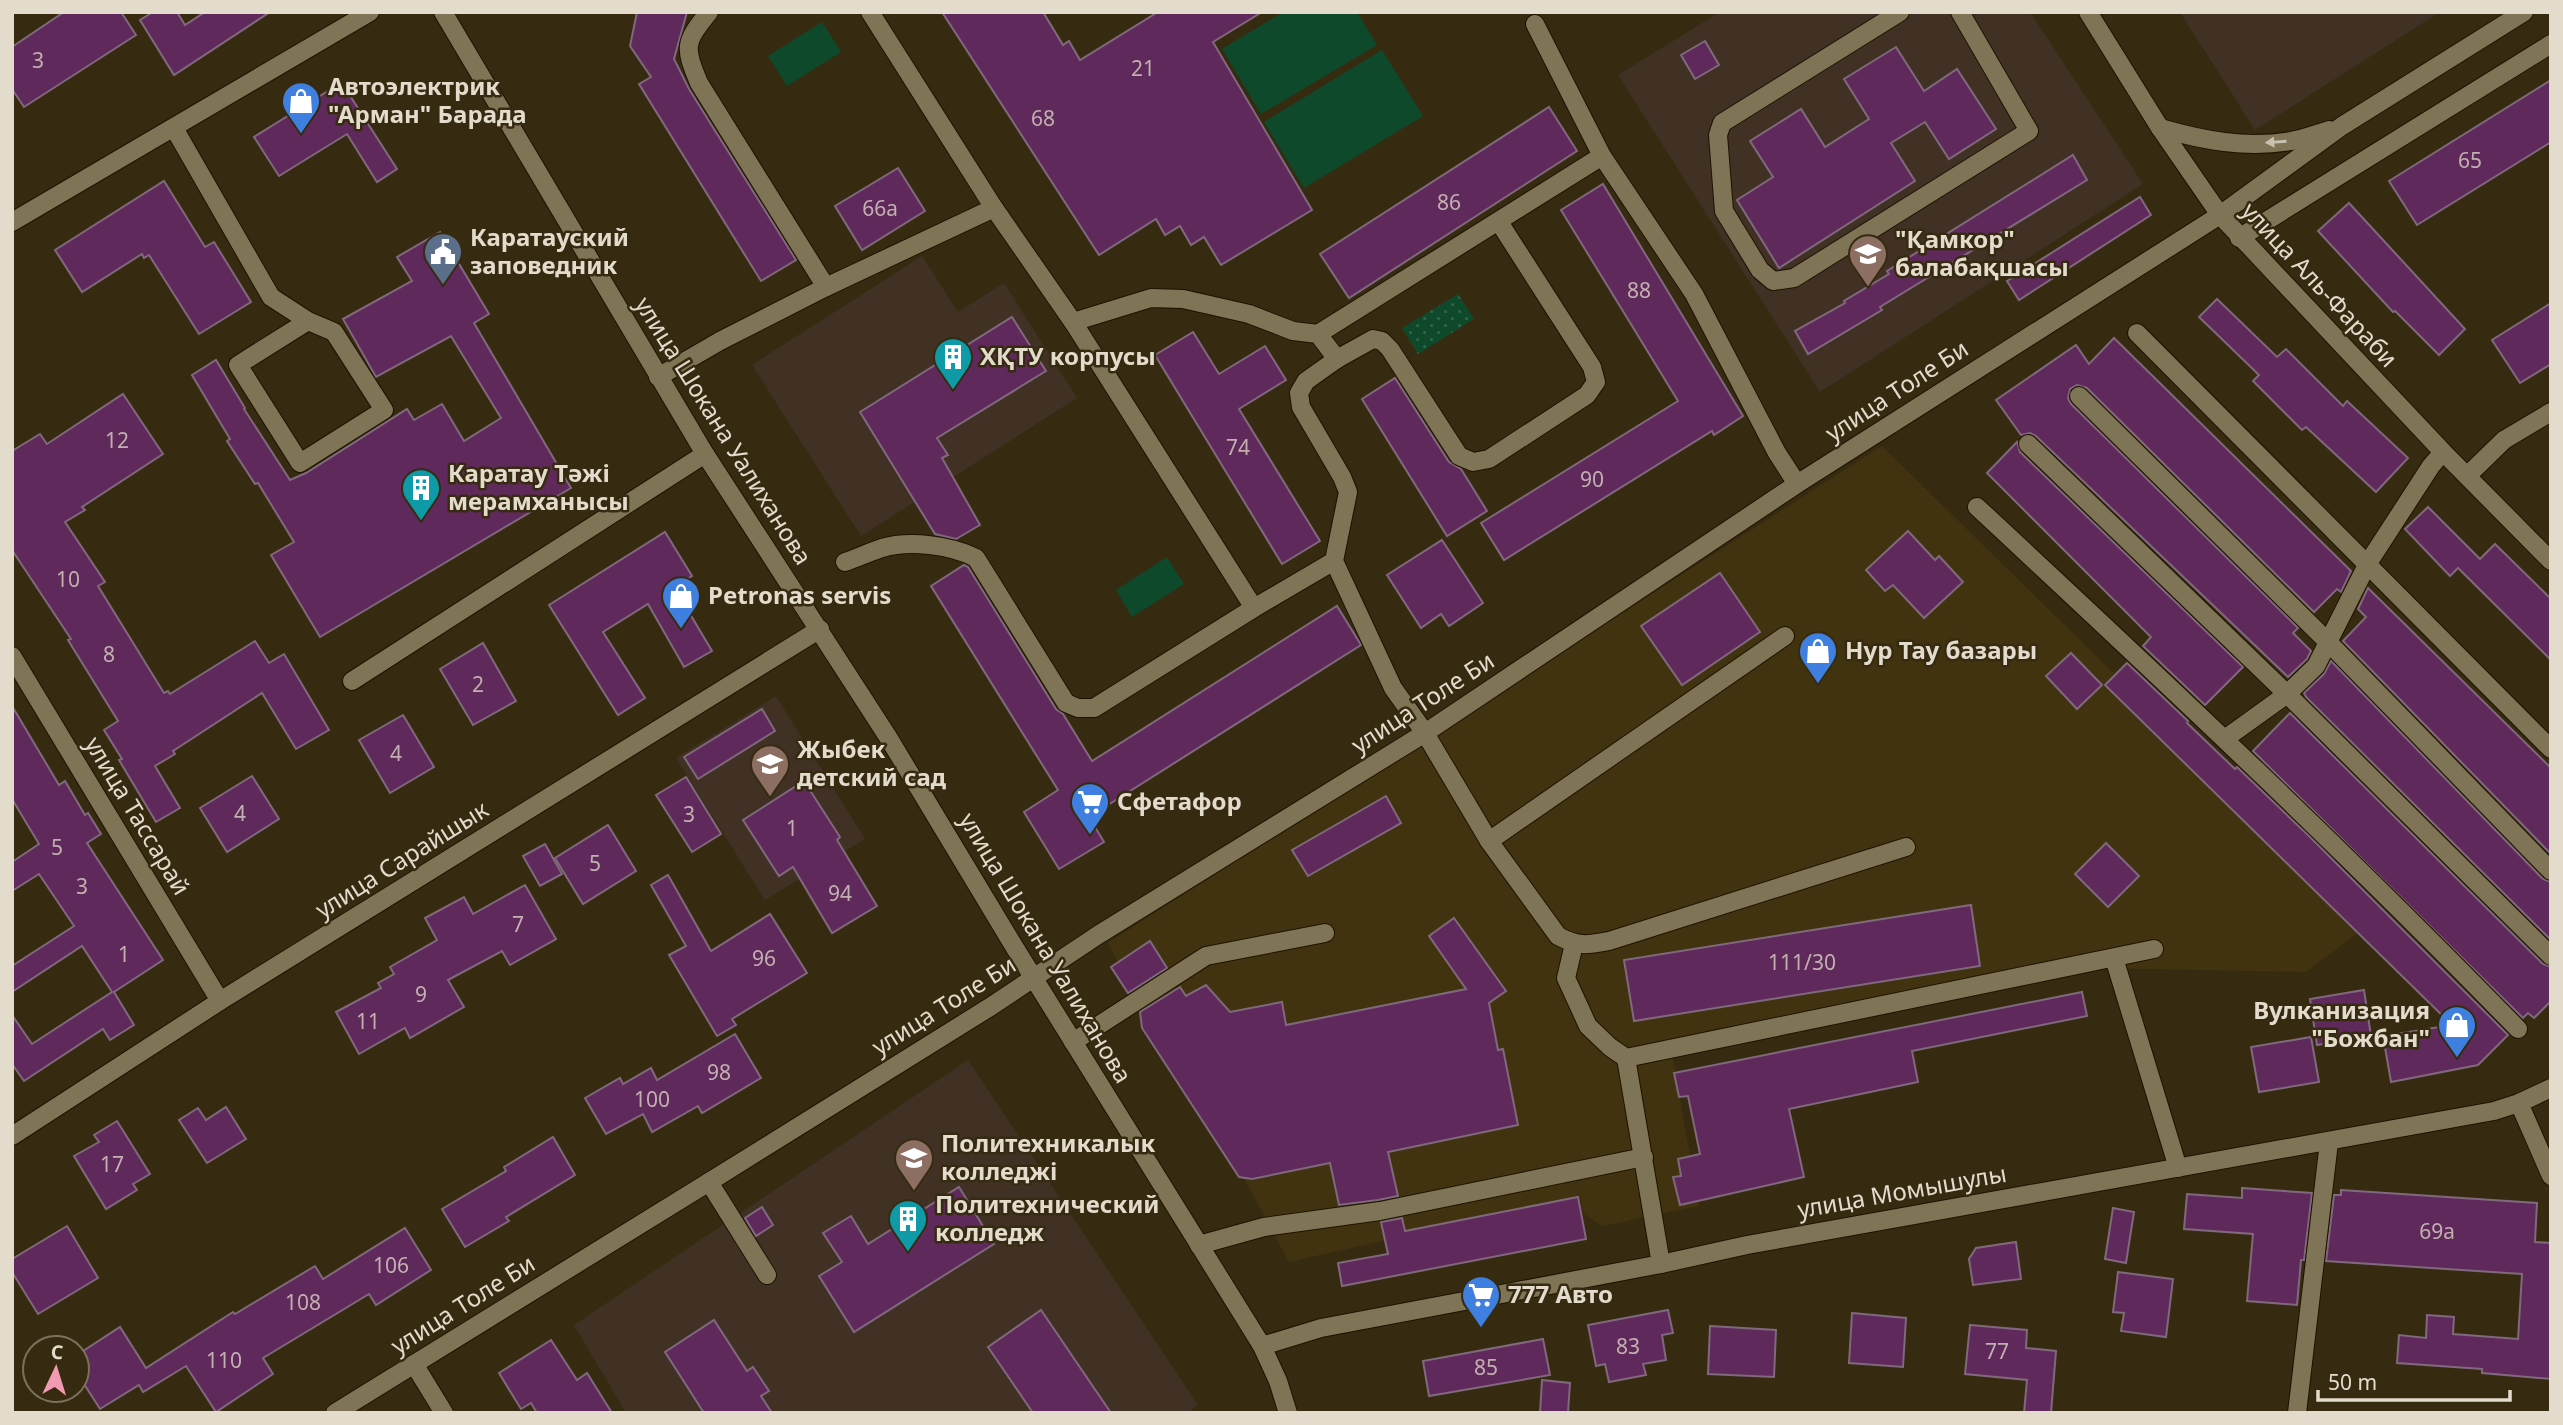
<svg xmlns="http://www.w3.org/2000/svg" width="2563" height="1425" viewBox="0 0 2563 1425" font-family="'Noto Sans',sans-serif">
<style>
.built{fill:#413310}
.education{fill:#403124}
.grass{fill:url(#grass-dots)}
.garden{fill:#0f492b}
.building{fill:#5f2a5b;stroke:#80687d;stroke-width:2}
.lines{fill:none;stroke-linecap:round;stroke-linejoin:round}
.minor-casing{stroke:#1e1300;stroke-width:20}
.minor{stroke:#807457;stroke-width:18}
.oneway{fill:#cac2b0}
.labels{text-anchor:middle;stroke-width:5;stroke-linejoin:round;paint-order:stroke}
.number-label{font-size:21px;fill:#c2b0b0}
.poi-label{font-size:24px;font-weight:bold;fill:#e3dccd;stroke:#362b10;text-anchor:start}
.street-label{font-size:24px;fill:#e3dccd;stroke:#362b10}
</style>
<defs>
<pattern id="grass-dots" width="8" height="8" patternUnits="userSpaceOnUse" patternTransform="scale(1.75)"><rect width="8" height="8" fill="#0f492b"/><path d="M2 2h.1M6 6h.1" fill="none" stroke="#326349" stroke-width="1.8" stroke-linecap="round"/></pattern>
</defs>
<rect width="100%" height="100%" fill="#362b10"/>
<polygon class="built" points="1882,446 2370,924 2306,972 2100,968 1671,1049 1699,1206 1602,1226 1584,1214 1580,1196 1289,1262 1251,1191 1151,1026 1108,943"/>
<g class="education">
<polygon points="1720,12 2030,12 2143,184 1820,392 1618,75"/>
<polygon points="2180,12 2440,12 2255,130"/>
<polygon points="922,256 958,312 1004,283 1077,398 861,536 752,365"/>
<polygon points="776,696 865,839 765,900 676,758"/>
<polygon points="968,1060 1198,1405 1187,1413 626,1413 574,1325"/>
</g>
<polygon class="grass" points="1458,294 1474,319 1418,354 1402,328"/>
<g class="garden">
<polygon points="1283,12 1357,12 1377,45 1261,114 1222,49"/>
<polygon points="822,22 841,52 787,86 768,56"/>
<polygon points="1382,50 1423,116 1304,188 1264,122"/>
<polygon points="1167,557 1184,584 1132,617 1116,590"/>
</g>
<g class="building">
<polygon points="64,12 121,12 136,35 24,107 12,89 12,47"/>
<polygon points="153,12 177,12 185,25 205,12 270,12 174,75 140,20"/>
<polygon points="637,12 687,12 674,59 689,89 796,260 761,281 639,84 651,77 630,46"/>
<polygon points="942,12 1043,12 1063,45 1069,41 1080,60 1158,12 1262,12 1213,42 1312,210 1221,265 1204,237 1191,245 1180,226 1165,235 1156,219 1099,255"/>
<polygon points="1705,41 1719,65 1695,79 1681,55"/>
<polygon points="1896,47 1924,91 1957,69 1996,129 1949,159 1925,122 1891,143 1915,181 1779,268 1737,200 1773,177 1750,141 1801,109 1825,147 1869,119 1844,79"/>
<polygon points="2551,80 2551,142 2417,225 2389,181"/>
<polygon points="336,86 345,88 397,169 377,182 347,134 279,176 254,137"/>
<polygon points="1549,107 1577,151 1349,298 1320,254"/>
<polygon points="2073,155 2087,180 1880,307 1882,310 1808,354 1795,331 1845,303 1844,301 1889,274 1887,271"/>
<polygon points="898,168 925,211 862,250 835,206"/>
<polygon points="164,181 205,247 214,242 251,302 199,334 149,255 144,258 142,254 82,292 55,250"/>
<polygon points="1603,184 1743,416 1714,435 1712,431 1504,560 1481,523 1678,401 1561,210"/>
<polygon points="2140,197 2151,215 2019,300 2007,281"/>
<polygon points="2349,203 2465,329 2439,355 2395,311 2393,312 2318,231"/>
<polygon points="440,232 489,314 474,323 571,488 320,637 271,555 294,542 258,483 255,484 227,441 230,439 192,375 216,360 245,408 244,409 290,480 306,473 407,409 414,420 442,404 464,441 501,418 451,336 376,377 343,319 412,281 397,257"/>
<polygon points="2217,299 2277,357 2286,349 2343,406 2347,401 2408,458 2376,492 2306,427 2302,430 2253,381 2259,375 2199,317"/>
<polygon points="2551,303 2551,364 2520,383 2492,340"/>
<polygon points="1012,317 1046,371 937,438 948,455 942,458 980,525 956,539 935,534 860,412"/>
<polygon points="1193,332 1219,374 1265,346 1286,380 1239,409 1320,541 1282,564 1155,355"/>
<polygon points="2114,338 2351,571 2341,592 2337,589 2314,612 2087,388 2077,385 2070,389 2068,398 2071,404 2298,628 2293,633 2311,651 2307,659 2288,677 2036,436 2030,433 2021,435 1996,400 2076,345 2089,364"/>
<polygon points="1395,378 1449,462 1461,469 1487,511 1447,536 1362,399"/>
<polygon points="123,394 163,454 82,507 85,510 65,522 105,582 98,586 164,693 168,691 170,694 255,641 269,663 284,654 329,730 296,749 262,693 173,751 175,754 155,766 180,808 156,822 119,760 122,759 104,730 118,721 68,640 71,639 12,550 12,451 40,434 47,444"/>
<polygon points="2017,442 2020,452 2243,667 2205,705 2143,646 2151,637 1987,473"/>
<polygon points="2428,507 2480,559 2495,544 2551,599 2551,660 2458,568 2450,576 2405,529"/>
<polygon points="1908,531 1935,560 1939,556 1963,582 1924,618 1893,585 1885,591 1866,570"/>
<polygon points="665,532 692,576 674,587 712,651 684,667 648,604 603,632 645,698 618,715 549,605"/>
<polygon points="1442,540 1483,603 1449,626 1441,614 1421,628 1387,575"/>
<polygon points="964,565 968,567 1056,709 1063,714 1092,761 1337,606 1361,645 1089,817 1104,842 1059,869 1024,812 1058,790 931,586"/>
<polygon points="1720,573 1760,632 1682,685 1641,626"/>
<polygon points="2368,588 2551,768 2551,854 2343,641 2366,617 2358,609"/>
<polygon points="483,643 516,701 473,725 440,669"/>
<polygon points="2071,653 2102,685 2077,709 2046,676"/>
<polygon points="2331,661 2543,879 2551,882 2551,940 2306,697 2304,693 2324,674"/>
<polygon points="2127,663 2188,721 2187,723 2235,769 2237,767 2311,838 2508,1035 2478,1065 2391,1082 2383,1036 2452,1025 2105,685"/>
<polygon points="12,706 59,785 65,781 85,815 88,813 101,834 87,843 163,960 114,992 134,1025 110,1040 103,1029 24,1081 12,1064 12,1015 32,1044 112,992 82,946 12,992 12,966 74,926 39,874 12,891 12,862 39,844 12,799"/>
<polygon points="762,709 775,731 698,779 684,757"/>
<polygon points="2290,713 2543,964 2551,967 2551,1001 2534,1018 2528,1013 2523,1018 2253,751"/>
<polygon points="403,715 434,767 390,793 359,740"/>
<polygon points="252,776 279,819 227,852 200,808"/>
<polygon points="686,777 721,834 692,852 656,795"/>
<polygon points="804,781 840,837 837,840 877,906 832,933 793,867 779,876 743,820"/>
<polygon points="1386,796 1401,823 1308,876 1292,850"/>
<polygon points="608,825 636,871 583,904 555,858"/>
<polygon points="2106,843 2139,876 2108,907 2075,874"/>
<polygon points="545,844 562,874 540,886 523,856"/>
<polygon points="668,875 711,951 770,914 807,973 732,1019 736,1025 717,1036 669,955 686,946 651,885"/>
<polygon points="525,885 556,939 510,965 502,951 448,980 464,1007 410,1038 405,1028 359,1054 336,1012 381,988 378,983 394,974 390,967 437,940 425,918 464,897 473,914"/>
<polygon points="1971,905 1980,966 1634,1021 1624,960"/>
<polygon points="1454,918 1506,991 1489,1003 1498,1050 1503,1049 1518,1125 1388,1152 1398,1196 1378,1200 1339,1205 1330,1163 1252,1179 1239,1177 1142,1028 1140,1012 1180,987 1186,996 1206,985 1230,1012 1282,1002 1286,1025 1466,989 1429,936"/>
<polygon points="1150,941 1167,968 1128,993 1111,967"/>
<polygon points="2364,990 2371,1036 2317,1045 2310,999"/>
<polygon points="2082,992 2087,1016 1912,1051 1918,1082 1789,1109 1804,1177 1680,1205 1673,1177 1681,1176 1678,1159 1700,1154 1688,1096 1679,1097 1674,1073"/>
<polygon points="735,1034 761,1078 702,1113 698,1106 652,1132 643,1114 606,1134 585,1098 620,1078 623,1084 651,1068 657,1080"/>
<polygon points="2311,1037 2319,1082 2259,1092 2251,1047"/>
<polygon points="226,1107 246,1139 207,1163 179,1120 198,1108 206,1120"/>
<polygon points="117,1121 150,1174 133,1184 137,1190 106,1209 74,1156 99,1142 94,1135"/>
<polygon points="553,1137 575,1175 506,1217 509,1221 465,1247 442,1209 506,1171 504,1167"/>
<polygon points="959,1187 994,1244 854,1332 819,1276 842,1262 823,1233 851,1216 868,1244"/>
<polygon points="2242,1188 2312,1193 2304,1260 2301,1260 2297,1305 2247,1301 2253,1234 2184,1229 2187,1194 2242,1198"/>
<polygon points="2341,1190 2537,1203 2535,1242 2551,1243 2551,1379 2482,1373 2482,1369 2397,1363 2399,1335 2426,1338 2427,1315 2454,1317 2453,1334 2518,1339 2522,1274 2326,1261 2334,1195 2341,1195"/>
<polygon points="1578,1197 1586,1239 1342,1286 1338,1263 1388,1254 1381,1222 1402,1218 1405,1231"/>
<polygon points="762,1207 773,1225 756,1236 745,1218"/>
<polygon points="2113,1208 2134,1212 2126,1263 2105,1259"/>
<polygon points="67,1226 98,1278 38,1314 12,1272 12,1259"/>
<polygon points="405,1228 431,1270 376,1305 369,1294 263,1358 273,1374 216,1412 186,1366 143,1392 139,1385 100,1409 77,1373 77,1355 120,1327 146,1368 233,1312 235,1314 315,1266 323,1279"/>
<polygon points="2016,1242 2021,1279 1973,1285 1969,1259 1976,1248"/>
<polygon points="2118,1272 2173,1279 2166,1337 2121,1331 2124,1313 2113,1312"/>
<polygon points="1041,1310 1111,1413 1033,1413 988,1347"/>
<polygon points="1668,1310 1673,1333 1662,1335 1666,1360 1643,1364 1646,1375 1609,1382 1605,1364 1596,1366 1588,1325"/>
<polygon points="1852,1313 1906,1318 1903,1367 1849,1363"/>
<polygon points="714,1320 747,1371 753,1367 769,1391 761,1396 772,1413 704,1413 665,1352"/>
<polygon points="1970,1325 2027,1330 2026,1348 2056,1351 2051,1413 2024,1413 2027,1380 1965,1374"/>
<polygon points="1710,1326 1776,1330 1774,1377 1708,1374"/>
<polygon points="1543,1339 1550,1375 1429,1396 1423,1361"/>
<polygon points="551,1340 577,1380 587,1373 612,1413 537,1413 531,1403 521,1409 499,1373"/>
<polygon points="1542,1380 1570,1383 1568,1413 1540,1413"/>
</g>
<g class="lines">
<defs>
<g id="minor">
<polyline points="443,12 705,454 888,737 1015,948 1262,1346 1278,1381 1288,1413"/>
<path d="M709,12C684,43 684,47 699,83L826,287"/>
<polyline points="870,12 994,208 1073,322 1254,608"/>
<polyline points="1900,12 1722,123 1718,135 1724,211 1760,270 1773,281 1794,278 2029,131 1960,12"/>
<polyline points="2088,12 2160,128 2220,215 2443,452 2551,561"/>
<polyline points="1535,24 1602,156 1694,294 1777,453 1797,484"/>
<polyline points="174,128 271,297 308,321 334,332 384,410 300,463 238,365 308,321"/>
<path d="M2160,128C2202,140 2246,149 2291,141C2304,139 2316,134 2329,130"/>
<polyline points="12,222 370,12"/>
<path d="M1499,222L1592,367L1596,382L1587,395L1489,459L1473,462L1459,456L1390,349L1382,341L1373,339L1337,359L1306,381L1299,393L1301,407L1342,477L1348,492L1334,561L1393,688L1425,733L1489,841L1558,936C1579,947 1587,945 1609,941L1906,847"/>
<polyline points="2239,238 2551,44"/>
<polyline points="1073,322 1151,298 1183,299 1249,314 1293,331 1318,334 1337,359"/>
<polyline points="2137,333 2551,749"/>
<polyline points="1318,334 1602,156"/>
<polyline points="658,377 720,341 826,287 994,208"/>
<polyline points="2079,396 2329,643 2551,871"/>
<polyline points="2028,444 2287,694 2551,956"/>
<polyline points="2467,476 2504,440 2551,412"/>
<path d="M1977,507C2161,678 2343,849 2518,1029"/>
<path d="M845,562C857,558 870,552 882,548C909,540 951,545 976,558L1066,703L1078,708H1094L1254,608L1334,561"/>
<polyline points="12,656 220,1001"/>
<polyline points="352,681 705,454"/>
<polyline points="2226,738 2287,694 2316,666 2368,563 2431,466 2443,452"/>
<polyline points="1489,841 1785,636"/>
<polyline points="1574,944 1566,978 1588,1026 1610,1047 1626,1058 2154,949"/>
<polyline points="2114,958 2178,1168"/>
<polyline points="1073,1042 1206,956 1325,933"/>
<polyline points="1626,1058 1661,1264"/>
<polyline points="2519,1103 2551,1176"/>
<polyline points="12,1136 220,1001 820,629"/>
<polyline points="709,1182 767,1275"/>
<polyline points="1199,1245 1264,1227 1380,1211 1644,1157"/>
<polyline points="1262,1346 1321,1328 1661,1264 1747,1245 2494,1111 2519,1103 2551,1088"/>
<polyline points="414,1364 444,1413"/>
<polyline points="335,1413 709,1182 990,1007 1098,935 1425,733 1797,484 2220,215 2342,126 2524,12"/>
<polyline points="2297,1413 2329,1142"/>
</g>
</defs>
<use href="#minor" class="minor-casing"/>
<use href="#minor" class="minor"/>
</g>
<defs><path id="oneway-solid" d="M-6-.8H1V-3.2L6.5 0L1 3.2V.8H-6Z" transform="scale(1.75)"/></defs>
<use class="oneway" href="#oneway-solid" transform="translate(2276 142) rotate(176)"/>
<defs>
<symbol id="shop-pin" viewBox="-11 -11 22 30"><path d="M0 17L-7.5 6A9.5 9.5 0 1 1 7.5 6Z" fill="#3f7fe0" stroke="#362b10"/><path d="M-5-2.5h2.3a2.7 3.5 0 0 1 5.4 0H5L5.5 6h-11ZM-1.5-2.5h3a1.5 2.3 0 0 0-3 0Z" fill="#fff"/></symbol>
<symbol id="civic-pin" viewBox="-11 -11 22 30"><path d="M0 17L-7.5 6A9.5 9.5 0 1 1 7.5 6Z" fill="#5c6f8a" stroke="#362b10"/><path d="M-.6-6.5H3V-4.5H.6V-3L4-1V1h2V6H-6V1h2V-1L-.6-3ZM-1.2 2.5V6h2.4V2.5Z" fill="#fff"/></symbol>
<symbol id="school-pin" viewBox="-11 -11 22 30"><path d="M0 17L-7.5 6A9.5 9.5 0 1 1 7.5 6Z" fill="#8d6e63" stroke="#362b10"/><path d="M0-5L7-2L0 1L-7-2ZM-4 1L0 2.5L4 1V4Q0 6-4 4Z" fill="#fff"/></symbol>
<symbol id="building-pin" viewBox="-11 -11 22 30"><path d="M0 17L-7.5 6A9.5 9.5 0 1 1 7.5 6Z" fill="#0f9aa8" stroke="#362b10"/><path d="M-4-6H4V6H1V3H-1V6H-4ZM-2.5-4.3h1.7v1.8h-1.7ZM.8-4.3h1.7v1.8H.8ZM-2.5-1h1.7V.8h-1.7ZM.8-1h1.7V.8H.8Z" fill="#fff"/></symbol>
<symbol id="supermarket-pin" viewBox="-11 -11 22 30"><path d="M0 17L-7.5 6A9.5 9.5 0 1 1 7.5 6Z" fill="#3f7fe0" stroke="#362b10"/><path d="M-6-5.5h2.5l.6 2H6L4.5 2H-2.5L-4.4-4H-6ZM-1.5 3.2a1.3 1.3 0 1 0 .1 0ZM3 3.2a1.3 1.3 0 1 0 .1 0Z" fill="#fff"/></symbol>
<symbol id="university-pin" viewBox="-11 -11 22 30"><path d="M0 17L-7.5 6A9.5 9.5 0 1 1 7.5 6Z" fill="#8d6e63" stroke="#362b10"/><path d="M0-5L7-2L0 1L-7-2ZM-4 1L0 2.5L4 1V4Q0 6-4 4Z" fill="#fff"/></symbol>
</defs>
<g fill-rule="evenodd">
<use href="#shop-pin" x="279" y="79" width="44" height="60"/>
<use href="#civic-pin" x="421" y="230" width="44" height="60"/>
<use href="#school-pin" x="1846" y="232" width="44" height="60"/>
<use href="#building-pin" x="931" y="335" width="44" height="60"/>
<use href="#building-pin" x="399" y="466" width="44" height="60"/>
<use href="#shop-pin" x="659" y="574" width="44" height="60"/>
<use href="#shop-pin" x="1796" y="629" width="44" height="60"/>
<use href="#school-pin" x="748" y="742" width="44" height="60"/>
<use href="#supermarket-pin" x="1068" y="780" width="44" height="60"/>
<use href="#shop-pin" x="2435" y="1003" width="44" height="60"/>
<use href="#university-pin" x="892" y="1136" width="44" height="60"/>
<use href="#building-pin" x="886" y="1197" width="44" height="60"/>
<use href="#supermarket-pin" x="1459" y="1273" width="44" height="60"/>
</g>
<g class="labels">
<g class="number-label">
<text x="38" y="68">3</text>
<text x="1143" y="76">21</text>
<text x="1043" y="126">68</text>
<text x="2470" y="168">65</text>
<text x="1449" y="210">86</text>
<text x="880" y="216">66а</text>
<text x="1639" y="298">88</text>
<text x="117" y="448">12</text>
<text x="1238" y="455">74</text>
<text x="1592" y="487">90</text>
<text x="68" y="587">10</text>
<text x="109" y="662">8</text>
<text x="478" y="692">2</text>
<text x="396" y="761">4</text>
<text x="240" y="821">4</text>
<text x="689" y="822">3</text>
<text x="792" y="836">1</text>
<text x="57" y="855">5</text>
<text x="595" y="871">5</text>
<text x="82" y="894">3</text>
<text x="840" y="901">94</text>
<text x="518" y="932">7</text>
<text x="124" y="962">1</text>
<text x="764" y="966">96</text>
<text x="1802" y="970">111/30</text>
<text x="421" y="1002">9</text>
<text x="368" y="1029">11</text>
<text x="719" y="1080">98</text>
<text x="652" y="1107">100</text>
<text x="112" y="1172">17</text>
<text x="2437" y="1239">69а</text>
<text x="391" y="1273">106</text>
<text x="303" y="1310">108</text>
<text x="1628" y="1354">83</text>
<text x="1997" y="1359">77</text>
<text x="224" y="1368">110</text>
<text x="1486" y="1375">85</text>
</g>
<g class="poi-label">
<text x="328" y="95">Автоэлектрик<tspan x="328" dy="28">"Арман" Барада</tspan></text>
<text x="470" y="246">Каратауский<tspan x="470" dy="28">заповедник</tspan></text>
<text x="1895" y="248">"Қамкор"<tspan x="1895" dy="28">балабақшасы</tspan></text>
<text x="980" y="365">ХҚТУ корпусы</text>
<text x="448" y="482">Каратау Тәжі<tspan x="448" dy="28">мерамханысы</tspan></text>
<text x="708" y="604">Petronas servis</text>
<text x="1845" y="659">Нур Тау базары</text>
<text x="797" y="758">Жыбек<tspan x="797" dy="28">детский сад</tspan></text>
<text x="1117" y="810">Сфетафор</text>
<text x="2430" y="1019" text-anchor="end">Вулканизация<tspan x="2430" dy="28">"Божбан"</tspan></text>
<text x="941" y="1152">Политехникалык<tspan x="941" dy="28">колледжі</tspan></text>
<text x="935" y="1213">Политехнический<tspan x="935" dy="28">колледж</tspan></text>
<text x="1508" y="1303">777 Авто</text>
</g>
<g class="street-label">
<text transform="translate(2319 285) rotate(47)" y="8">улица Аль-Фараби</text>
<text transform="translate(1897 391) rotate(-33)" y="8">улица Толе Би</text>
<text transform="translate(723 431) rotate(58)" y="8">улица Шокана Уалиханова</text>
<text transform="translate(1423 703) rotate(-33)" y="8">улица Толе Би</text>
<text transform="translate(137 816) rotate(59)" y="8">улица Тассарай</text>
<text transform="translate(402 860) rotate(-32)" y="8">улица Сарайшык</text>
<text transform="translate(1045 948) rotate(59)" y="8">улица Шокана Уалиханова</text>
<text transform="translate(944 1006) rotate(-32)" y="8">улица Толе Би</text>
<text transform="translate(1902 1192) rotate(-10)" y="8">улица Момышулы</text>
<text transform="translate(463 1305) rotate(-32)" y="8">улица Толе Би</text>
</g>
</g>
<rect width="2563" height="1425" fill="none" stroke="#e3dccd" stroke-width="28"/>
<g transform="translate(56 1369) rotate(4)"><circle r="33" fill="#362b10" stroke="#7b725c" stroke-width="2"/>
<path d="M0-5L12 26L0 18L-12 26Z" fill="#f19ab2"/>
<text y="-10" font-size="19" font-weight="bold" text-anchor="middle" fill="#e3dccd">С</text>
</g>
<path d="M2318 1390v10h192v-10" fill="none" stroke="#e3dccd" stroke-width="3.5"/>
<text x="2328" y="1390" font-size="21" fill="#e3dccd" stroke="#362b10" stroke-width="5" paint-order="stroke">50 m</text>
</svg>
